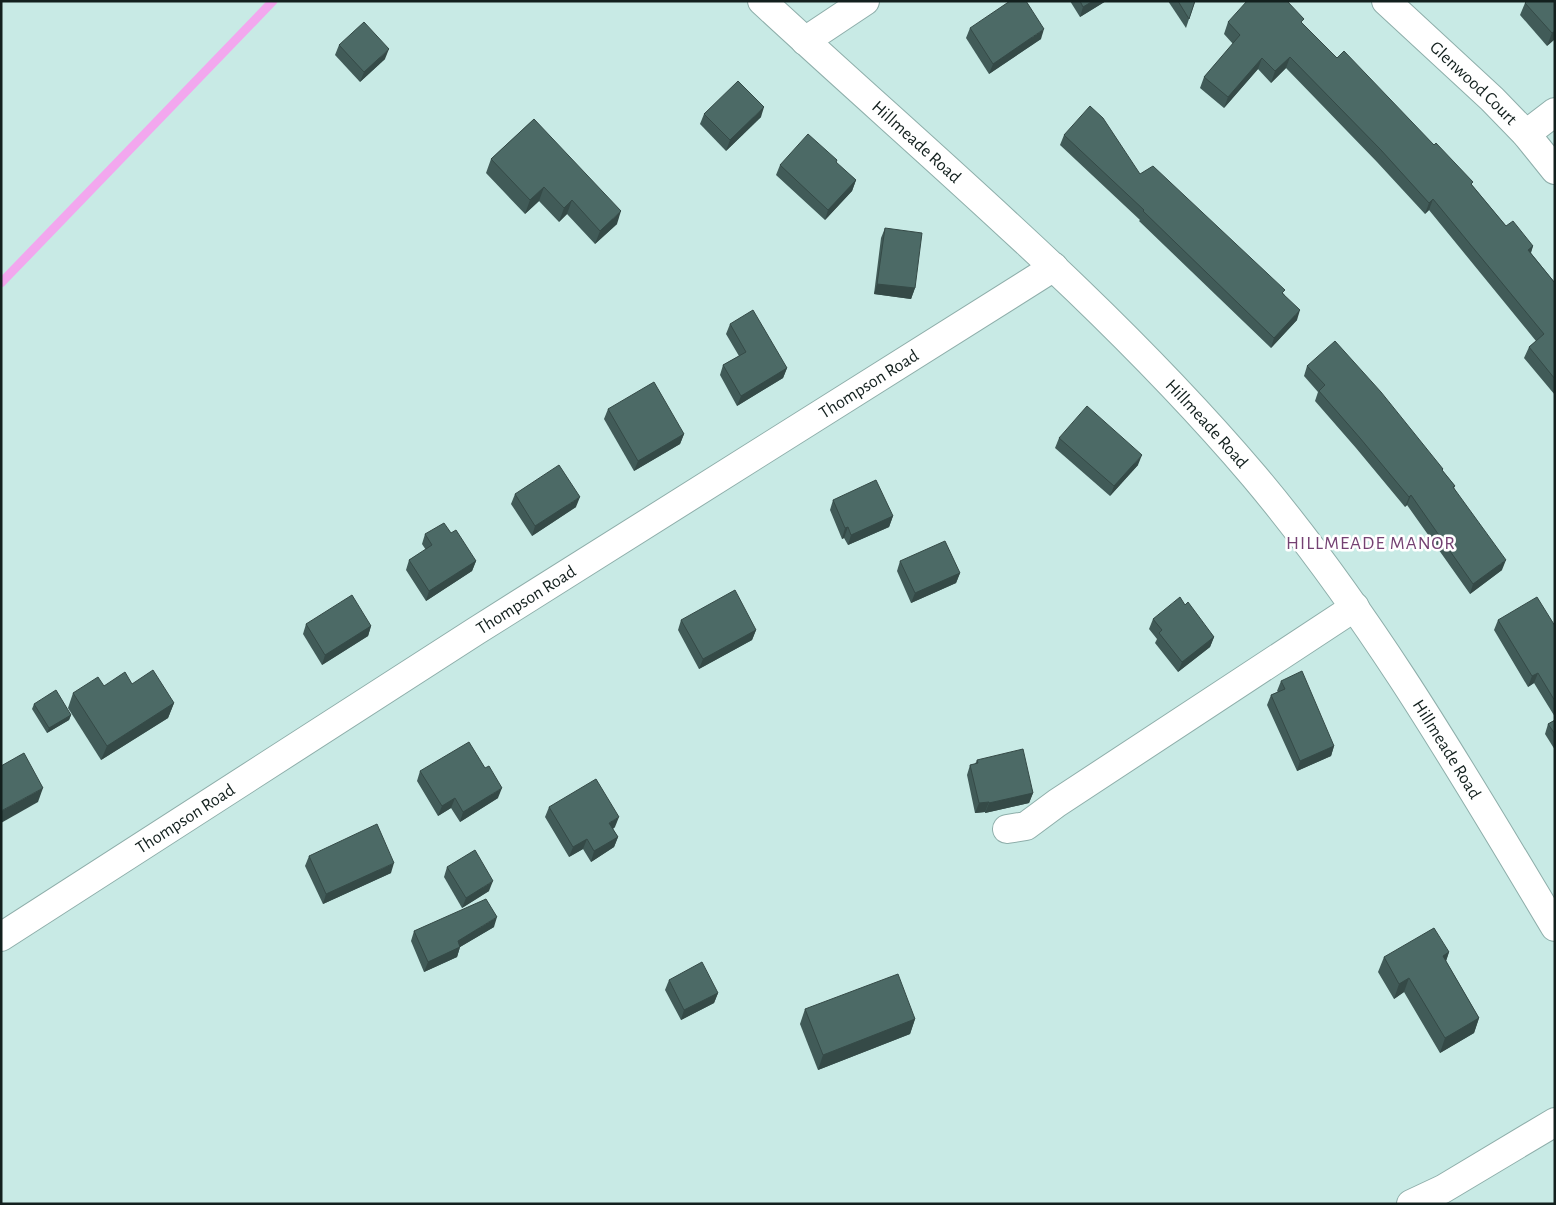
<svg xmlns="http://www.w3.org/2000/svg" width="1556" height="1205" viewBox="0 0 1556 1205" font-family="'Alegreya Sans',sans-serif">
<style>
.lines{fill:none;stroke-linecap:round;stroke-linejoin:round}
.stream{stroke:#f2a7ee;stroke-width:9}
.minor-casing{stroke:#8eaeaa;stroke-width:30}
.minor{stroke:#fff;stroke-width:28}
.wall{fill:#415b58}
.shaded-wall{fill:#354a47}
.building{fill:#4c6a66;stroke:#354a47}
.labels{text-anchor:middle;stroke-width:5;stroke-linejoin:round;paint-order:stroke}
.street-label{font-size:18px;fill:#13201e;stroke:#fff}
.neighbourhood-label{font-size:19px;letter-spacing:1px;fill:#744172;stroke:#fff}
</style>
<rect width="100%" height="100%" fill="#c8eae5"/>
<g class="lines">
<polyline class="stream" points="1,283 273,1"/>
<defs>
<g id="minor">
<path id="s1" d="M762,1C929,156 1106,302 1254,476C1371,615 1462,772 1555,927"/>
<path id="s2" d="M1386,1L1492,99L1526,134L1555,170"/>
<polyline points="805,41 865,1"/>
<polyline points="1526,134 1555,112"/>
<polyline points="1007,829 1026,826 1057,803 1355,607"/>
<path id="s3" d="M1,937L476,631L1054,267"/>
<polyline points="1411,1204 1443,1189 1555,1122"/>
</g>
</defs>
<use href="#minor" class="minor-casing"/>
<use href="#minor" class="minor"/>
</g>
<g class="wall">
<polygon points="1070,1 1106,1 1080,17"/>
<polygon points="1168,1 1195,1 1186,28"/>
<polygon points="1555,1 1555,39 1547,46 1520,15 1525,3"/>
<polygon points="1228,22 1302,23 1337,58 1434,145 1472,185 1506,226 1533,246 1531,253 1555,283 1555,395 1524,358 1529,347 1536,341 1429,210 1425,214 1377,162 1286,68 1271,83 1258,69 1224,108 1200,88 1204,77 1233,44 1224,34"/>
<polygon points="970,28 1041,39 989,74 966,38"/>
<polygon points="339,45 385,59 360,82 335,55"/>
<polygon points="704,114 761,117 726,151 700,124"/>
<polygon points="534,119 617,224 595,244 567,214 559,222 539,201 525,214 486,173 491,159"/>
<polygon points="1064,135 1140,174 1284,294 1297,320 1271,348 1139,221 1140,220 1060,145"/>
<polygon points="837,160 836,163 856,180 852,191 825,220 776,175 780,165"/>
<polygon points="885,228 915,288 911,299 874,294 881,238"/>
<polygon points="730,324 787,368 783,378 737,406 720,375 723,365 739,356 726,334"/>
<polygon points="1307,366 1443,469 1442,470 1455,486 1454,488 1502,570 1470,594 1407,505 1405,507 1356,448 1315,401 1318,392 1304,376"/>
<polygon points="608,409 684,434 680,444 634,471 604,419"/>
<polygon points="1059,438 1138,465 1110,496 1055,448"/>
<polygon points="515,494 576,507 532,536 511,504"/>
<polygon points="833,500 893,516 889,527 848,545 844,538 842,539 830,510"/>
<polygon points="451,533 476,561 472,571 426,601 406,570 409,560 426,550 422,544 425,534"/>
<polygon points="900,561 960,573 956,583 911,603 897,571"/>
<polygon points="1185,605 1214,637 1210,647 1178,672 1155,643 1157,639 1149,629 1153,619"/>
<polygon points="681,620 756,630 752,640 699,669 678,630"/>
<polygon points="1498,620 1555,626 1555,717 1534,683 1528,687 1494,630"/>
<polygon points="306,624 371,626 368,636 322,665 303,634"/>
<polygon points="1281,681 1334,746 1331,756 1297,771 1267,705 1271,695 1278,692 1277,691"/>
<polygon points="132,684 174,703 168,718 101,760 68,708 73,693 104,686"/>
<polygon points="34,704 71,715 69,720 47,733 32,709"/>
<polygon points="1555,720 1555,750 1545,734 1548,724"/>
<polygon points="977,760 1033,793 1029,803 985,813 985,812 975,813 967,775 970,765 975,764"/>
<polygon points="420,771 498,798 460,822 451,808 438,816 417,781"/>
<polygon points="549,807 615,827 613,829 618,837 614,847 591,862 583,849 569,857 545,817"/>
<polygon points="309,856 391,873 323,904 305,866"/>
<polygon points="447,867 489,891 462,908 444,877"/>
<polygon points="494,927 460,947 457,957 424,972 411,941 414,931"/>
<polygon points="1449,952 1446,961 1479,1018 1474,1033 1440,1053 1404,992 1394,999 1378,972 1384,957"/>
<polygon points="669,980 718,993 714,1003 681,1020 665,990"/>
<polygon points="805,1009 915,1019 910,1034 818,1070 800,1024"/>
</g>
<g class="shaded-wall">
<polygon points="1093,1 1106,1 1080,17 1083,7"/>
<polygon points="1044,29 1041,39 989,74 993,64"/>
<polygon points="1555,31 1555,39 1547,46 1552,33"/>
<polygon points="389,49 385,59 360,82 364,72"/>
<polygon points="1290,57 1286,68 1271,83 1275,71"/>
<polygon points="1262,58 1258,69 1224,108 1228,97"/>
<polygon points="764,107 761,117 726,151 730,140"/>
<polygon points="856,180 852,191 825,220 828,210"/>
<polygon points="544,187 539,201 525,214 530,200"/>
<polygon points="1433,199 1429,210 1425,214 1429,203"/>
<polygon points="572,200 567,214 559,222 564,208"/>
<polygon points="621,211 617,224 595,244 600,231"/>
<polygon points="1533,246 1529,257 1528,250"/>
<polygon points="877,284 915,288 911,299 874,294"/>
<polygon points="1300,310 1297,320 1271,348 1274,338"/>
<polygon points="787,368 783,378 737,406 741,396"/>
<polygon points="684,434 680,444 634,471 638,461"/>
<polygon points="1142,455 1138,465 1110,496 1114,486"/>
<polygon points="1411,495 1407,505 1405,507 1409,497"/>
<polygon points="580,497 576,507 532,536 535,526"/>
<polygon points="893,516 889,527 848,545 851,535"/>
<polygon points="848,527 844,538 842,539 845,528"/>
<polygon points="1506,560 1502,570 1470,594 1473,584"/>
<polygon points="476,561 472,571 426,601 429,591"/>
<polygon points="960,573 956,583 911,603 915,593"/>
<polygon points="371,626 368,636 322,665 325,655"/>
<polygon points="756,630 752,640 699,669 703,659"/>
<polygon points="1214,637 1210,647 1178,672 1182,662"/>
<polygon points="1538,673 1534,683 1528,687 1532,676"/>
<polygon points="174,703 168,718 101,760 107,746"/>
<polygon points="71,715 69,720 47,733 49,728"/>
<polygon points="1334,746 1331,756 1297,771 1300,761"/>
<polygon points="43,788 38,802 1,823 1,811"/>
<polygon points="502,788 498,798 460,822 463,812"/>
<polygon points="1033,793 1029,803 985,813 989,803"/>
<polygon points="455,798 451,808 438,816 442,806"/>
<polygon points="989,802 985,812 975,813 979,803"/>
<polygon points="619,817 615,827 606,833 609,823"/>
<polygon points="618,837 614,847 591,862 594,851"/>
<polygon points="587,839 583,849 569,857 573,847"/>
<polygon points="394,863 391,873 323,904 326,894"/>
<polygon points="493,881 489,891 462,908 466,898"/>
<polygon points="497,917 494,927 460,947 457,957 424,972 428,962 458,941"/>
<polygon points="1449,952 1444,967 1443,956"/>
<polygon points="1409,978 1404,992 1394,999 1399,984"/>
<polygon points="718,993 714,1003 681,1020 684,1010"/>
<polygon points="1479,1018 1474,1033 1440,1053 1445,1038"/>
<polygon points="915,1019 910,1034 818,1070 823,1055"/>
</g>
<g class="building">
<polygon points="1010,1 1026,1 1044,29 993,64 970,28"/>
<polygon points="1080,1 1093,1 1083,7"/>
<polygon points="1178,1 1195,1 1189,19"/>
<polygon points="1247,1 1287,1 1304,19 1301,22 1337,58 1344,51 1434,145 1436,143 1473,182 1471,184 1506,226 1513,221 1533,246 1528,250 1555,283 1555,379 1529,347 1544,334 1433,199 1429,203 1381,150 1290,57 1275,71 1262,58 1228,97 1204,77 1240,35 1228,22"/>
<polygon points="1527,1 1555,1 1555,31 1552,33 1525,3"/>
<polygon points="364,22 389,49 364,72 339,45"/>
<polygon points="738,81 764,107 730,140 704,114"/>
<polygon points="1090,106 1103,118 1140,174 1153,166 1285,290 1282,293 1300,310 1274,338 1143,211 1144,210 1064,135"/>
<polygon points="534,119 621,211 600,231 572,200 564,208 544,187 530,200 491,159"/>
<polygon points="808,134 837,160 836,162 856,180 828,210 780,165"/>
<polygon points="885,228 922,233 915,288 877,284"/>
<polygon points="753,310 787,368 741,396 723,365 746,352 730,324"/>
<polygon points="1335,341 1381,392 1443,469 1442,470 1455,486 1453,487 1506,560 1473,584 1411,495 1409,497 1360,438 1319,391 1325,385 1307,366"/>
<polygon points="654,382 684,434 638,461 608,409"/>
<polygon points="1087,406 1142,455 1114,486 1059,438"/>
<polygon points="559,465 580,497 535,526 515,494"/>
<polygon points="876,480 893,516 851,535 848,527 845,528 833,500"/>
<polygon points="444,523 451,533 456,530 476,561 429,591 409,560 432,545 425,534"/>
<polygon points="945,541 960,573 915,593 900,561"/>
<polygon points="735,590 756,630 703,659 681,620"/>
<polygon points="352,595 371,626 325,655 306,624"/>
<polygon points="1180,597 1185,605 1188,602 1214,637 1182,662 1159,633 1162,630 1153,619"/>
<polygon points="1537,597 1555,626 1555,701 1538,673 1532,676 1498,620"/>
<polygon points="153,670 174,703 107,746 73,693 98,677 104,686 125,672 132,684"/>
<polygon points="1302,671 1334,746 1300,761 1271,695 1285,689 1281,681"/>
<polygon points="56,690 71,715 49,728 34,704"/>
<polygon points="1555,720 1555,734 1548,724"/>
<polygon points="469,742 485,768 489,766 502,788 463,812 455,798 442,806 420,771"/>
<polygon points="1023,749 1033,793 989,803 989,802 979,803 970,765 978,763 977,760"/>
<polygon points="24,753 43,788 1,811 1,766"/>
<polygon points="596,779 619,817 609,823 618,837 594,851 587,839 573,847 549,807"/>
<polygon points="377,824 394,863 326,894 309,856"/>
<polygon points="475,850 493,881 466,898 447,867"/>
<polygon points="486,899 497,917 458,941 460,947 428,962 414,931"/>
<polygon points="1434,928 1449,952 1443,956 1479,1018 1445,1038 1409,978 1399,984 1384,957"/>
<polygon points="702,962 718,993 684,1010 669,980"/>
<polygon points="898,974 915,1019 823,1055 805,1009"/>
</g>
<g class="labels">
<g class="street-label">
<text dy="6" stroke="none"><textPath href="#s2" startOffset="120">Glenwood Court</textPath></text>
<text dy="6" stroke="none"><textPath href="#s1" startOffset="209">Hillmeade Road</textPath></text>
<text dy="6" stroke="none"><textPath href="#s3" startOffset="1029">Thompson Road</textPath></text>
<text dy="6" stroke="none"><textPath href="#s1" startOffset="614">Hillmeade Road</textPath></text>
<text dy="6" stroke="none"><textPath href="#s3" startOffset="624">Thompson Road</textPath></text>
<text dy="6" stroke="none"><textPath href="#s1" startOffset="1019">Hillmeade Road</textPath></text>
<text dy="6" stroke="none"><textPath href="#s3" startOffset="219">Thompson Road</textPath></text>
</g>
<g class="neighbourhood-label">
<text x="1371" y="549">HILLMEADE MANOR</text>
</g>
</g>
<rect width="1556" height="1205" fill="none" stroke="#13201e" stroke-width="5"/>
</svg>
